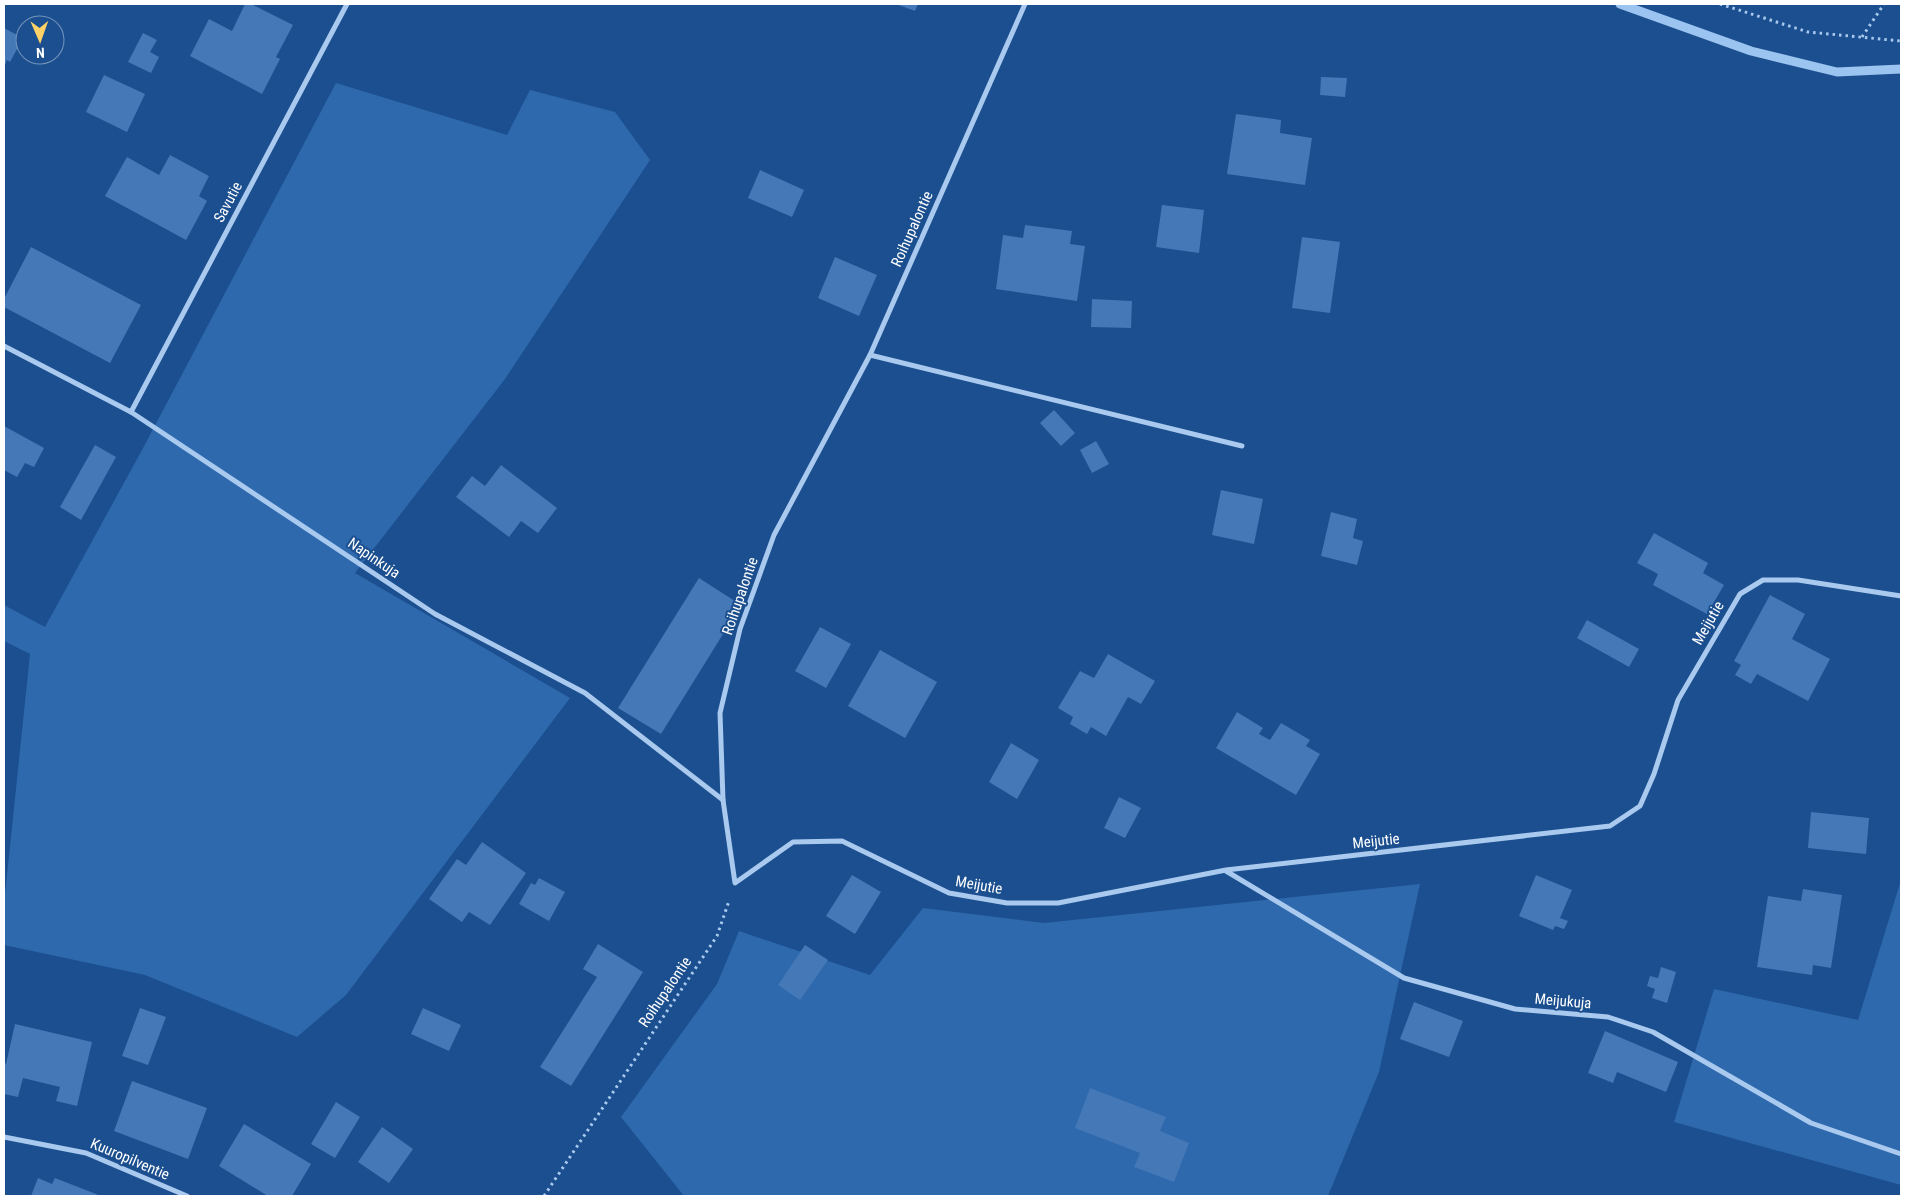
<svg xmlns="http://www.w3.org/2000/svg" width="1905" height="1200" viewBox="0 0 1905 1200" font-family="'Roboto Condensed',sans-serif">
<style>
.green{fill:#2e69ad}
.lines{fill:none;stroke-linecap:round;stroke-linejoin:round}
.stream{stroke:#9cc4f0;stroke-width:9}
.building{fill:#4478b7}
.path{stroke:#a9c9ee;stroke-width:3;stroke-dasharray:2.5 4;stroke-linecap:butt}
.minor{stroke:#a9c9ee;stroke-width:5}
.labels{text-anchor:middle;stroke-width:4;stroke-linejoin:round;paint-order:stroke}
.street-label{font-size:15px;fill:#fff;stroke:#1b4f8f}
</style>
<rect width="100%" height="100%" fill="#1b4f8f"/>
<g class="green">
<polygon points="336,83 507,135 530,90 615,112 650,160 505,379 355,573 570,698 346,995 297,1037 145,975 4,945 4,904 30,654 4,641 4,605 45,627 142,450"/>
<polygon points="1901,880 1901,1185 1674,1122 1714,989 1858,1020"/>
<polygon points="1420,884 1379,1072 1328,1196 684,1196 621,1117 717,984 739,931 870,975 923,908 1044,923"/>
</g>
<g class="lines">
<polyline class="stream" points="1620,4 1751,51 1837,72 1901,69"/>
</g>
<g class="building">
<polygon points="245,4 251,4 293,25 276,57 280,59 262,94 190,56 209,19 232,31"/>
<polygon points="896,4 918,4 915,11"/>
<polygon points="4,28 23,38 10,62 7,60 4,67"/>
<polygon points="143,33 157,40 150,52 159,57 151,73 128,62"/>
<polygon points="104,75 145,94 127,132 86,112"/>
<polygon points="1321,77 1347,78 1345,97 1320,95"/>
<polygon points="1236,114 1281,120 1280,133 1312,138 1305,185 1227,174"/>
<polygon points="170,155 209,176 199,196 207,201 186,240 105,196 127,157 159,175"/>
<polygon points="760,170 804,190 792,217 748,198"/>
<polygon points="1162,205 1204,210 1199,253 1156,247"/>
<polygon points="1025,225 1072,231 1070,244 1085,246 1077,301 996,289 1003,235 1023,238"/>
<polygon points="1302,237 1340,242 1330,313 1292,308"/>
<polygon points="31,247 141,305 110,363 4,307 4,299"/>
<polygon points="835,257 877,275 859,316 818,298"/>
<polygon points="1092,299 1132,301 1131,328 1091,327"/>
<polygon points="1054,410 1075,433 1061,446 1040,423"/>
<polygon points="4,426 44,448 34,467 25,463 17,477 4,470"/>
<polygon points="1096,441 1109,464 1092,473 1080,450"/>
<polygon points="95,445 116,457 81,520 60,507"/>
<polygon points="501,465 557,508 538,533 521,521 509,537 456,497 472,476 485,486"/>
<polygon points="1221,490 1263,499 1254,544 1212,535"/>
<polygon points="1331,512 1357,519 1353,538 1363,541 1357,565 1321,556"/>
<polygon points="1654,533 1708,563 1703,573 1724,585 1707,614 1653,585 1658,574 1637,563"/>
<polygon points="699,578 741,605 661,734 618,708"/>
<polygon points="1770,595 1805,614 1792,639 1830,659 1808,701 1757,674 1751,684 1735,675 1741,665 1734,661"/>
<polygon points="1587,620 1639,649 1629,667 1577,638"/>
<polygon points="820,627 851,644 826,688 795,671"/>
<polygon points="880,650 937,682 905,738 848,706"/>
<polygon points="1108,654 1155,681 1141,704 1128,697 1106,736 1091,727 1087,734 1070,724 1073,717 1058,708 1080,671 1094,678"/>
<polygon points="1237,712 1263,728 1259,734 1270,740 1281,723 1310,740 1306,746 1320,754 1296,795 1216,748"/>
<polygon points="1011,743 1039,760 1017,799 989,782"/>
<polygon points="1119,797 1141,808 1125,838 1104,828"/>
<polygon points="1811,812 1869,818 1866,854 1808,848"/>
<polygon points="482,842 526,873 490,925 469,912 462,922 429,899 457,859 466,865"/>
<polygon points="852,875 881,892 855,934 826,916"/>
<polygon points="1536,875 1572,890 1560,918 1568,921 1564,929 1555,926 1553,930 1519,916"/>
<polygon points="539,878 565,892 549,921 519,904 531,883 535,885"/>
<polygon points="1803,889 1842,895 1831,968 1813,965 1812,975 1757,967 1768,896 1801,901"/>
<polygon points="598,944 643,972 571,1086 540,1067 597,977 583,969"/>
<polygon points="805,945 828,960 800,1000 778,985"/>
<polygon points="1661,967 1676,972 1667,1003 1652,998 1655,989 1647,986 1650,976 1658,978"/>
<polygon points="1414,1002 1463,1021 1449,1057 1400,1039"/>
<polygon points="140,1008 166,1017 148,1065 122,1056"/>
<polygon points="423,1008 461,1025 449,1051 411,1034"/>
<polygon points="15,1024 92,1042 77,1106 56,1101 60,1087 23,1078 18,1097 4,1094 4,1063 6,1064"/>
<polygon points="1605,1031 1678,1062 1666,1092 1617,1072 1613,1083 1588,1073"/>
<polygon points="132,1081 207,1108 188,1159 114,1131"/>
<polygon points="1090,1088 1166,1117 1160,1131 1189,1143 1174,1182 1134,1167 1140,1153 1075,1128"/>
<polygon points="336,1102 360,1117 335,1158 311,1144"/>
<polygon points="244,1124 311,1164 292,1196 268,1196 219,1166"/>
<polygon points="382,1127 413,1149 389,1183 358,1162"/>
<polygon points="38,1178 52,1184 55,1178 101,1196 31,1196"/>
</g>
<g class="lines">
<g class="path">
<polyline points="1720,4 1808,32 1901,41"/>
<polyline points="1862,37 1884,4"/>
<polyline points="544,1196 717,936 729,901"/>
</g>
<g class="minor">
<polyline points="1025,4 870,355 774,535 740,629 720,713 723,800 735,883 793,842 842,841 949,893 1007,903 1058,903 1226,870 1610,826 1640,806 1654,774 1678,700 1740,594 1763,580 1798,580 1901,596"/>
<polyline points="4,346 131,412 435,614 585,693 723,800"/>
<polyline points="870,355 1242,446"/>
<polyline points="131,412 347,4"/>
<polyline points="1226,871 1404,978 1515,1009 1608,1017 1653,1032 1811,1123 1901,1154"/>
<polyline points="4,1137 86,1153 187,1196"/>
</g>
</g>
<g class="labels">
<g class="street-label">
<text transform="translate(228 202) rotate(-62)" y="5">Savutie</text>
<text transform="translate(912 229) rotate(-66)" y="5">Roihupalontie</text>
<text transform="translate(374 558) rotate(34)" y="5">Napinkuja</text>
<text transform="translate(740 596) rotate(-71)" y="5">Roihupalontie</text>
<text transform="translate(1708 623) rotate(-60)" y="5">Meijutie</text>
<text transform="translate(1376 841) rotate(-6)" y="5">Meijutie</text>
<text transform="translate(979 885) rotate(10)" y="5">Meijutie</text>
<text transform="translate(665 992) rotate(-56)" y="5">Roihupalontie</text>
<text transform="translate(1563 1001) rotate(5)" y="5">Meijukuja</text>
<text transform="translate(130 1159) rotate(23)" y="5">Kuuropilventie</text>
</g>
</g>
<rect width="1905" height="1200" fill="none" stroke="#ffffff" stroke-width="10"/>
<g transform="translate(40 40) rotate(178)"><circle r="24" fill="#1b4f8f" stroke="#7695bc"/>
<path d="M0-4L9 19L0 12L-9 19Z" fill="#ffd166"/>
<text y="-8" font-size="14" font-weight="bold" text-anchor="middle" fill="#ffffff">N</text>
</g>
</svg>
